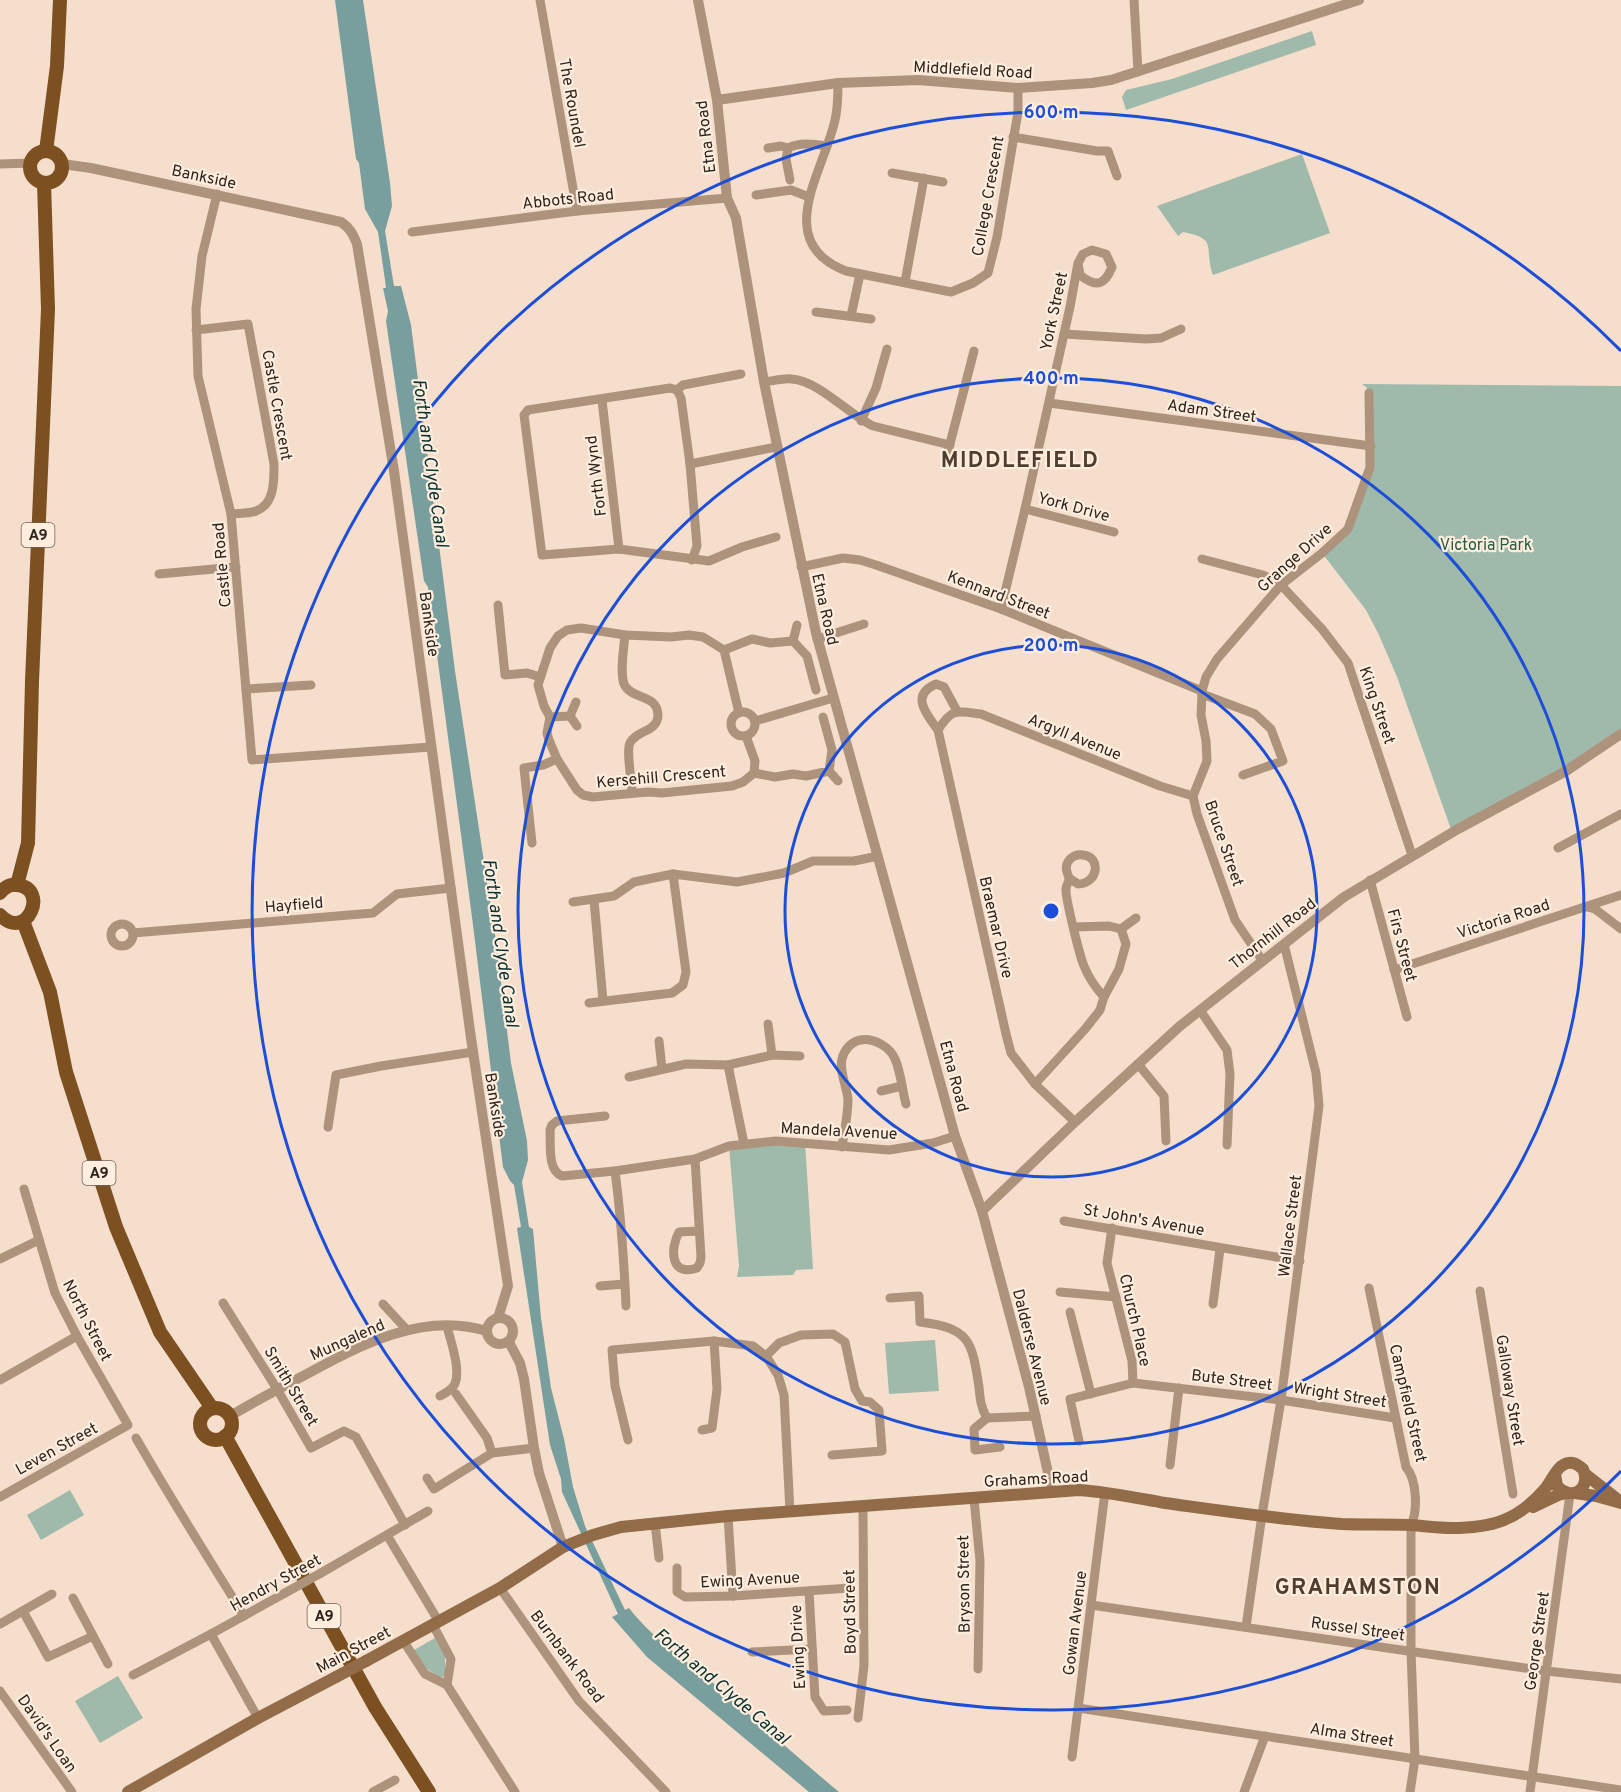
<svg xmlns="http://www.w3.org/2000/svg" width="1621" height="1792" viewBox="0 0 1621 1792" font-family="Overpass,sans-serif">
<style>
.green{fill:#9fb9ab}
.water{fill:#789e9e}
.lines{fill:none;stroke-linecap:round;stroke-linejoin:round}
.minor{stroke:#ad937c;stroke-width:9}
.tertiary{stroke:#ad937c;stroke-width:10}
.secondary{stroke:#926c49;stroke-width:12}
.primary{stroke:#7d5022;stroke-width:14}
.minor-bridge{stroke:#ad937c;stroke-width:9}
.secondary-bridge{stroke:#926c49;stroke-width:12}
.ring{fill:none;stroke:#1d4ed8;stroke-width:3}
.labels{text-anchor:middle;stroke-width:4.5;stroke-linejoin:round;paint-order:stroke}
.shield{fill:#ffedde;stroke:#6c6158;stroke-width:1.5}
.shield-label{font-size:15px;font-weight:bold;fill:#2d251e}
.street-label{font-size:16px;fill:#2d251e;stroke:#ffedde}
.park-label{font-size:16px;fill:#265d45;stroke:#ffedde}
.water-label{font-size:18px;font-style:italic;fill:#093131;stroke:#ffedde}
.district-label{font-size:22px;font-weight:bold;letter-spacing:1.5px;fill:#4f3d2d;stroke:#ffedde}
.centre{fill:#1d4ed8;stroke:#ffedde;stroke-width:3}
.ring-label{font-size:18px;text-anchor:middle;font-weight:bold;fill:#1d4ed8;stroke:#ffedde;stroke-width:4.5;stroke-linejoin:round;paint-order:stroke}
</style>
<rect width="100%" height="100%" fill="#f5decc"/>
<g class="green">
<polygon points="1312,31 1316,45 1126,110 1122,97 1126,90 1172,79"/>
<path d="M1302,154L1330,233L1213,275C1203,248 1220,239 1183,232L1178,236L1157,206Z"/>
<polygon points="1362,384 1621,386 1621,734 1452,832 1397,677 1379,635 1366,610 1322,553 1348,529 1370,467 1369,393 1367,388"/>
<polygon points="805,1142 813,1269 796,1270 793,1275 737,1277 739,1266 729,1146"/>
<polygon points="935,1340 939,1391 889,1394 885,1343"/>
<polygon points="70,1490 84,1515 41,1540 27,1515"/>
<polygon points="435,1638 445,1656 445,1675 441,1678 427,1669 414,1650"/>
<polygon points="118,1676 143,1718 100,1743 75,1701"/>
</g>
<path class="water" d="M335,0H363L390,183L392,206L385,231L394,286H401L411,325L455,671L496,941L511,1063L527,1141L528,1160L522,1182L529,1227L533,1229L541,1318L551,1388L564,1439L573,1487L585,1526L625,1610L629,1608C654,1640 687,1661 718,1687C758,1722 798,1758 839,1792H809L647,1657L612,1617L618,1614L562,1492L561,1479L550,1445L517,1228L521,1227L514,1185L510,1181L503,1167L472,917L428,587L424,581L386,321L388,311L383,288H386L385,280L378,232L365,209L359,163L356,159Z"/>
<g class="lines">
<g class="minor">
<polyline points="540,0 577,211"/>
<polyline points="1134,0 1138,72"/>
<path d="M838,83C838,95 838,108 835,120C824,171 771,242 846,271L951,292L973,283L988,273L997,237L1018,112V88"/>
<polyline points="1013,137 1097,151 1108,151 1117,176"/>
<polyline points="768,148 781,146 788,148"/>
<polyline points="0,164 31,163"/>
<polyline points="892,173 943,182"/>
<path d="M790,180L786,159L788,148C800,142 813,144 827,146"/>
<polyline points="217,194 202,256 196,309 198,376 231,514 252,760 431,747"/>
<polyline points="756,195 791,190 809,197"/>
<polyline points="412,232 577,211 727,198"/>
<polyline points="905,282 924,178"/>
<polyline points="816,312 871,319"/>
<polyline points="851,316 860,274"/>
<path d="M196,330L248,324L274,464C274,480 275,504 256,511C249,514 239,513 231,514"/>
<polyline points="1064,334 1146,339 1161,338 1181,329"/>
<path d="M764,382C773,381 783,378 792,379C819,381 848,414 873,426L950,445"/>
<polyline points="677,390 683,385 741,374"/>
<polyline points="602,400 619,549"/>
<polyline points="1049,403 1371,446"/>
<polyline points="861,421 876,388 887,349"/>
<polyline points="946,459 974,351"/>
<polyline points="690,464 681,398 677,390 670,388 528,410 524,415 542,555 619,549 709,561 742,547 776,537"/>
<polyline points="1025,509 1114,532"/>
<polyline points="1202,559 1263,575 1281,585 1322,629 1348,663 1412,855"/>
<polyline points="692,560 697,546 690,464 776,447"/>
<polyline points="801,567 843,558 860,560 876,565 1001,609 1202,691 1202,694 1255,714 1271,729 1283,761 1243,775"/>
<polyline points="159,574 236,567"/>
<polyline points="498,605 505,675 527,673 540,677"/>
<path d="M1001,609L1025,509L1070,307L1078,263L1083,254L1092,250L1106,254L1112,267C1105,285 1096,288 1080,275L1078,263"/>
<path d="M625,635C624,647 619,676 625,686C634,700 657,694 658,715C658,732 636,730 630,743C626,750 632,783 632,793"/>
<polyline points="817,639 864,624"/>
<polyline points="793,641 797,625"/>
<polyline points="724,650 752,639 770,643 793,641 807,656 816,690"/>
<polyline points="246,689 311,685"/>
<polyline points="1202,691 1206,677 1217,659 1281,585 1322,553 1348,529 1370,467 1369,393"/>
<polyline points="1202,694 1201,715 1206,741 1207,761 1193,796 1197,814 1235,920 1262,960"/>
<circle cx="743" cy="724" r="12"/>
<polyline points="739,713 724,650 703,637 689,635 671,637 625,635 581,628 567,630 558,636 550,648 538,685 544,706 550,717 547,733 549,740 557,759 577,790 583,795 593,797 648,792 662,793 732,786 743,782 754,773 755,761 746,736"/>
<polyline points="570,716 577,726"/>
<polyline points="550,717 570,716 576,702"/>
<polyline points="755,721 833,698"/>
<path d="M938,730C926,714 910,695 936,684L944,687L957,711"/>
<polyline points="829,771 838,781"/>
<polyline points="754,773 775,777 793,774 806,776 829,771 832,750 823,717"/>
<polyline points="532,843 524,768 543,765 557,759"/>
<polyline points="1558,848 1621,814"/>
<polyline points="1370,880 1407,1017"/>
<polyline points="594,900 603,1001"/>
<polyline points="573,902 614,896 634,882 673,874 737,882 784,873 813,861 854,861 878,856"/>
<polyline points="1587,907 1595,909 1621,929"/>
<circle cx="122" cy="935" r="11"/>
<polyline points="1074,927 1109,926 1121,929 1126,944 1119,969 1104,997"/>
<polyline points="1121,929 1136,918"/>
<polyline points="133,933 373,913 397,894 451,888"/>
<polyline points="1394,970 1621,895"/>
<polyline points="589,1003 672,993 683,985 686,972 673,874"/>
<polyline points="1200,1010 1227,1050 1230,1074 1227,1145"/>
<polyline points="768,1024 772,1055"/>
<polyline points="659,1041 662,1069"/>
<polyline points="1138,1064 1164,1096 1166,1141"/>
<polyline points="728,1065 744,1144"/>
<polyline points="629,1077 686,1064 728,1065 772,1055 800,1056"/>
<path d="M1035,1084L1086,1028L1100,1010L1104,997C1095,987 1089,979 1084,966C1080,957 1065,897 1066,889C1066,886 1068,883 1069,880C1069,876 1068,876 1067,872C1064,862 1073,853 1083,855C1102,857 1098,884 1078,884L1069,878"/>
<polyline points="881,1091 902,1086"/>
<path d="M605,1116L557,1121L552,1125L550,1130C551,1145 547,1170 562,1176L615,1171C621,1216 624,1261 626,1306"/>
<path d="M1075,1122L1035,1084L1011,1053L1006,1034L938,730C952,708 956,711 981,714L1160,786L1193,796"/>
<polyline points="328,1127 336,1075 381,1066 473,1052"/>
<path d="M842,1147C844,1132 848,1116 848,1100C847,1087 839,1071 842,1059C844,1050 851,1042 860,1040C873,1037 890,1047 895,1059C901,1072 902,1090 906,1104"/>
<path d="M695,1159L701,1257L700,1263L697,1268C670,1277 670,1249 679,1232L698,1231"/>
<polyline points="615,1171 695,1159 729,1146 776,1141 889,1150 933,1143 955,1136"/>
<polyline points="1064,1221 1300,1261"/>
<polyline points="1112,1228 1107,1263 1132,1361 1133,1383"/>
<polyline points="0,1259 39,1240"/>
<polyline points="600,1286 624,1284"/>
<path d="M1369,1288L1406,1467C1417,1480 1418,1511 1411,1525V1651L1415,1759L1410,1792"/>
<polyline points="1480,1291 1513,1494"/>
<polyline points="1060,1292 1116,1297"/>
<path d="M890,1298L919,1296L920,1322C970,1328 972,1341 979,1387C980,1399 981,1408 987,1418L1036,1416"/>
<polyline points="223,1303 277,1389 311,1448 344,1431 356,1437 405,1525"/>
<polyline points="383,1304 407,1330"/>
<polyline points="1213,1304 1220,1249"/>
<polyline points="1070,1312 1091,1394"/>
<polyline points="766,1356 779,1343 801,1335 833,1334 845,1342 855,1389 862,1401 870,1402 879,1410 882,1451 832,1455"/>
<polyline points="0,1380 77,1336"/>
<polyline points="456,1394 487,1438 492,1453"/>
<path d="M440,1396C444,1394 449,1391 452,1388C464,1376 450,1340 447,1326"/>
<polyline points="987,1418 974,1429 975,1450 1000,1447"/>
<polyline points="702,1430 712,1428 717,1389 714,1341"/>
<path d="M136,1438C170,1498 208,1557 244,1616"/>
<polyline points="628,1440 615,1386 612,1350 714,1341 753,1346 766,1356 778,1375 784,1395 790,1512"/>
<polyline points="1079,1441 1070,1399 1133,1383 1281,1400 1395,1418"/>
<polyline points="1170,1465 1179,1388"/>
<polyline points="427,1478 434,1489 492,1453 534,1448"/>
<polyline points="0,1497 128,1425 77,1336 55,1293 24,1189"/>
<polyline points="974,1499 980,1561 978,1669"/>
<polyline points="728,1516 733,1596"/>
<polyline points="655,1523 659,1558"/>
<polyline points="387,1535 439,1622"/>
<polyline points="677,1568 677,1592 685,1597 733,1596 850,1588"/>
<polyline points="321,1573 428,1511"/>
<polyline points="500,1588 579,1701 666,1792"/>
<polyline points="809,1591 815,1697 824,1711 847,1710"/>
<polyline points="73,1598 108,1664"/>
<polyline points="1091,1605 1546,1671 1621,1679"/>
<polyline points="23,1611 48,1657 93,1636"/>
<polyline points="0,1624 52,1594"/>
<polyline points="1246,1627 1262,1515 1281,1400 1319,1106 1316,1073 1284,944"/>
<polyline points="211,1634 258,1718"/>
<polyline points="404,1642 425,1674 447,1685 451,1659 433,1625"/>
<polyline points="752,1652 812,1649"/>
<polyline points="133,1675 211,1634 285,1593"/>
<polyline points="447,1685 515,1792"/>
<polyline points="0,1691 72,1792"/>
<polyline points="1078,1708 1621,1790"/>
<polyline points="858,1718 864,1665 863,1507"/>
<polyline points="1072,1757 1105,1492"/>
<polyline points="373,1792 395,1780"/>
<polyline points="1244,1792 1265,1736"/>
<polyline points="1530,1792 1570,1494"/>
</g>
<g class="tertiary">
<polyline points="698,0 717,100 727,198 736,218 764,382 816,633 955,1136 982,1211 1029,1387 1052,1491"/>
<polyline points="717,100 838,83 918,80 1018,88 1092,83 1111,80 1359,0"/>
<path d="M62,164L91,168L341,222C350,228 353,234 357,244L394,471L471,1038L508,1286L498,1318"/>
<polyline points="982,1211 1075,1122 1180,1026 1344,897 1458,829 1566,771 1621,734"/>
<circle cx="500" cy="1331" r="13"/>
<polyline points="509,1342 520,1363 524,1379 534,1448 539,1473 563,1547"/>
<path d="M230,1416C254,1402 278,1389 303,1376C358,1346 422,1311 487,1331"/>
</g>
<g class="secondary">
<polyline points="1585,1474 1617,1499"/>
<polyline points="1575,1493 1596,1496 1621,1503"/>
<polyline points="1533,1507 1558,1495 1567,1493"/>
<path d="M366,1661L500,1588L563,1547L593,1535L621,1527L728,1516L1079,1490C1109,1492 1136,1498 1165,1503C1223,1511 1283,1520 1342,1524C1364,1525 1387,1524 1410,1525C1424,1526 1437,1528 1451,1528C1491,1528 1517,1521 1544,1490C1551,1483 1555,1469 1563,1465C1571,1460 1577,1464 1583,1469C1592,1489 1571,1502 1557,1486L1555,1474"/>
<polyline points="128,1792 258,1718 336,1677"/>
</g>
<g class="primary">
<polyline points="46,151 57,66 60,0"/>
<circle cx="46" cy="167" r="16"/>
<polyline points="17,885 28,843 32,681 48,309 44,183"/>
<path d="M0,893C4,888 10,884 17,885C50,888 27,943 0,915"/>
<polyline points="23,921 50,992 66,1072 116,1227 160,1332 212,1408"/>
<circle cx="216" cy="1424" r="16"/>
<polyline points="225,1436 375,1707 429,1792"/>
</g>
<polyline class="minor-bridge" points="285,1593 321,1573"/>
<polyline class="secondary-bridge" points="336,1677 366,1661"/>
</g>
<g class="ring">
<circle cx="1051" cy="911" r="266"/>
<circle cx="1051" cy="911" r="533"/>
<path d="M1621 1471A799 799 0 1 1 1621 351"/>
</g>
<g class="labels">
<g class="shield">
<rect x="21.5" y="523" width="33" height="24" rx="4.5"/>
<rect x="82.5" y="1161" width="33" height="24" rx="4.5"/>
<rect x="307.5" y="1604" width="33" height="24" rx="4.5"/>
</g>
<g class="shield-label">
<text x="38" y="540">A9</text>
<text x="99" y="1178">A9</text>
<text x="324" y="1621">A9</text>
</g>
<g class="street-label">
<text transform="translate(973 69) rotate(3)" y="6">Middlefield Road</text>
<text transform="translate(573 103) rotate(80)" y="6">The Roundel</text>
<text transform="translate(705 137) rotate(-97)" y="6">Etna Road</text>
<text transform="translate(204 176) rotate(12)" y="6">Bankside</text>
<text transform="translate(987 196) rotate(-80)" y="6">College Crescent</text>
<text transform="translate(568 198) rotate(-6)" y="6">Abbots Road</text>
<text transform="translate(1053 311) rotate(-78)" y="6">York Street</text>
<text transform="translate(278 405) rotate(80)" y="6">Castle Crescent</text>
<text transform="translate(1212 410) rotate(8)" y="6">Adam Street</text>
<text transform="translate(595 476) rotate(-97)" y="6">Forth Wynd</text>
<text transform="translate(1074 506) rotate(15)" y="6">York Drive</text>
<text transform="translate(1294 557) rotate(-42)" y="6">Grange Drive</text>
<text transform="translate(221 565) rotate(-95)" y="6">Castle Road</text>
<text transform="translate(999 594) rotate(21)" y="6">Kennard Street</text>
<text transform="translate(826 609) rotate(77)" y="6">Etna Road</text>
<text transform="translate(430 624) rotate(82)" y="6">Bankside</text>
<text transform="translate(1378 705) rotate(71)" y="6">King Street</text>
<text transform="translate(1075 736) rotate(22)" y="6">Argyll Avenue</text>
<text transform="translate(661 776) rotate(-5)" y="6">Kersehill Crescent</text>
<text transform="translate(1225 843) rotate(71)" y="6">Bruce Street</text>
<text transform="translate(294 904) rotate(-5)" y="6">Hayfield</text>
<text transform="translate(1503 918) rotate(-18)" y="6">Victoria Road</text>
<text transform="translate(997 927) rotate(77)" y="6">Braemar Drive</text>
<text transform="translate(1272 933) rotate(-38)" y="6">Thornhill Road</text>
<text transform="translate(1403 945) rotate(75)" y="6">Firs Street</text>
<text transform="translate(955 1076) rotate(75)" y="6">Etna Road</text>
<text transform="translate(496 1105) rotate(81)" y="6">Bankside</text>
<text transform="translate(839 1130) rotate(3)" y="6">Mandela Avenue</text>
<text transform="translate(1144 1219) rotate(10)" y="6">St John's Avenue</text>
<text transform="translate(1289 1226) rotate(-83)" y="6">Wallace Street</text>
<text transform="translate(88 1320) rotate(63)" y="6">North Street</text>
<text transform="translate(1136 1320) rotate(77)" y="6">Church Place</text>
<text transform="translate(347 1339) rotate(-24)" y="6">Mungalend</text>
<text transform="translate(1033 1347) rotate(76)" y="6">Dalderse Avenue</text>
<text transform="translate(1232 1379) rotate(7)" y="6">Bute Street</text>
<text transform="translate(292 1386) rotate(59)" y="6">Smith Street</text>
<text transform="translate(1511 1390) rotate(81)" y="6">Galloway Street</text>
<text transform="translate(1340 1394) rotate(9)" y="6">Wright Street</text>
<text transform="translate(1409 1403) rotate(77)" y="6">Campfield Street</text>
<text transform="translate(56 1448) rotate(-29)" y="6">Leven Street</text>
<text transform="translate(1036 1478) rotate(-3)" y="6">Grahams Road</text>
<text transform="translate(750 1579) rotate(-3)" y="6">Ewing Avenue</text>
<text transform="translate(275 1582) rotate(-29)" y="6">Hendry Street</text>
<text transform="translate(963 1584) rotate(-91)" y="6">Bryson Street</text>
<text transform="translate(849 1612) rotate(-91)" y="6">Boyd Street</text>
<text transform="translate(1074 1623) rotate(-83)" y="6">Gowan Avenue</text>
<text transform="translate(1358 1628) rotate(8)" y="6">Russel Street</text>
<text transform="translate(1536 1641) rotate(-82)" y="6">George Street</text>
<text transform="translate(797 1647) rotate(-93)" y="6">Ewing Drive</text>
<text transform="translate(353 1649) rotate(-28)" y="6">Main Street</text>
<text transform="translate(568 1656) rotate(53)" y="6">Burnbank Road</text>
<text transform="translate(48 1733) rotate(55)" y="6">David's Loan</text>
<text transform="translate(1352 1734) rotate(9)" y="6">Alma Street</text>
</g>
<g class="park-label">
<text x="1486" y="550">Victoria Park</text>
</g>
<g class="water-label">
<text transform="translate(431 463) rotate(82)" y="6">Forth and Clyde Canal</text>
<text transform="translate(501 943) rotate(82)" y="6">Forth and Clyde Canal</text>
<text transform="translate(722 1686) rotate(40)" y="6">Forth and Clyde Canal</text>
</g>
<g class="district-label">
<text x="1020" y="467">MIDDLEFIELD</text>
<text x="1358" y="1594">GRAHAMSTON</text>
</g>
</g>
<circle cx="1051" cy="911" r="9" class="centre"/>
<g class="ring-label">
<text x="1051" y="118">600 m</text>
<text x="1051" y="384">400 m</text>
<text x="1051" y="651">200 m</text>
</g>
</svg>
